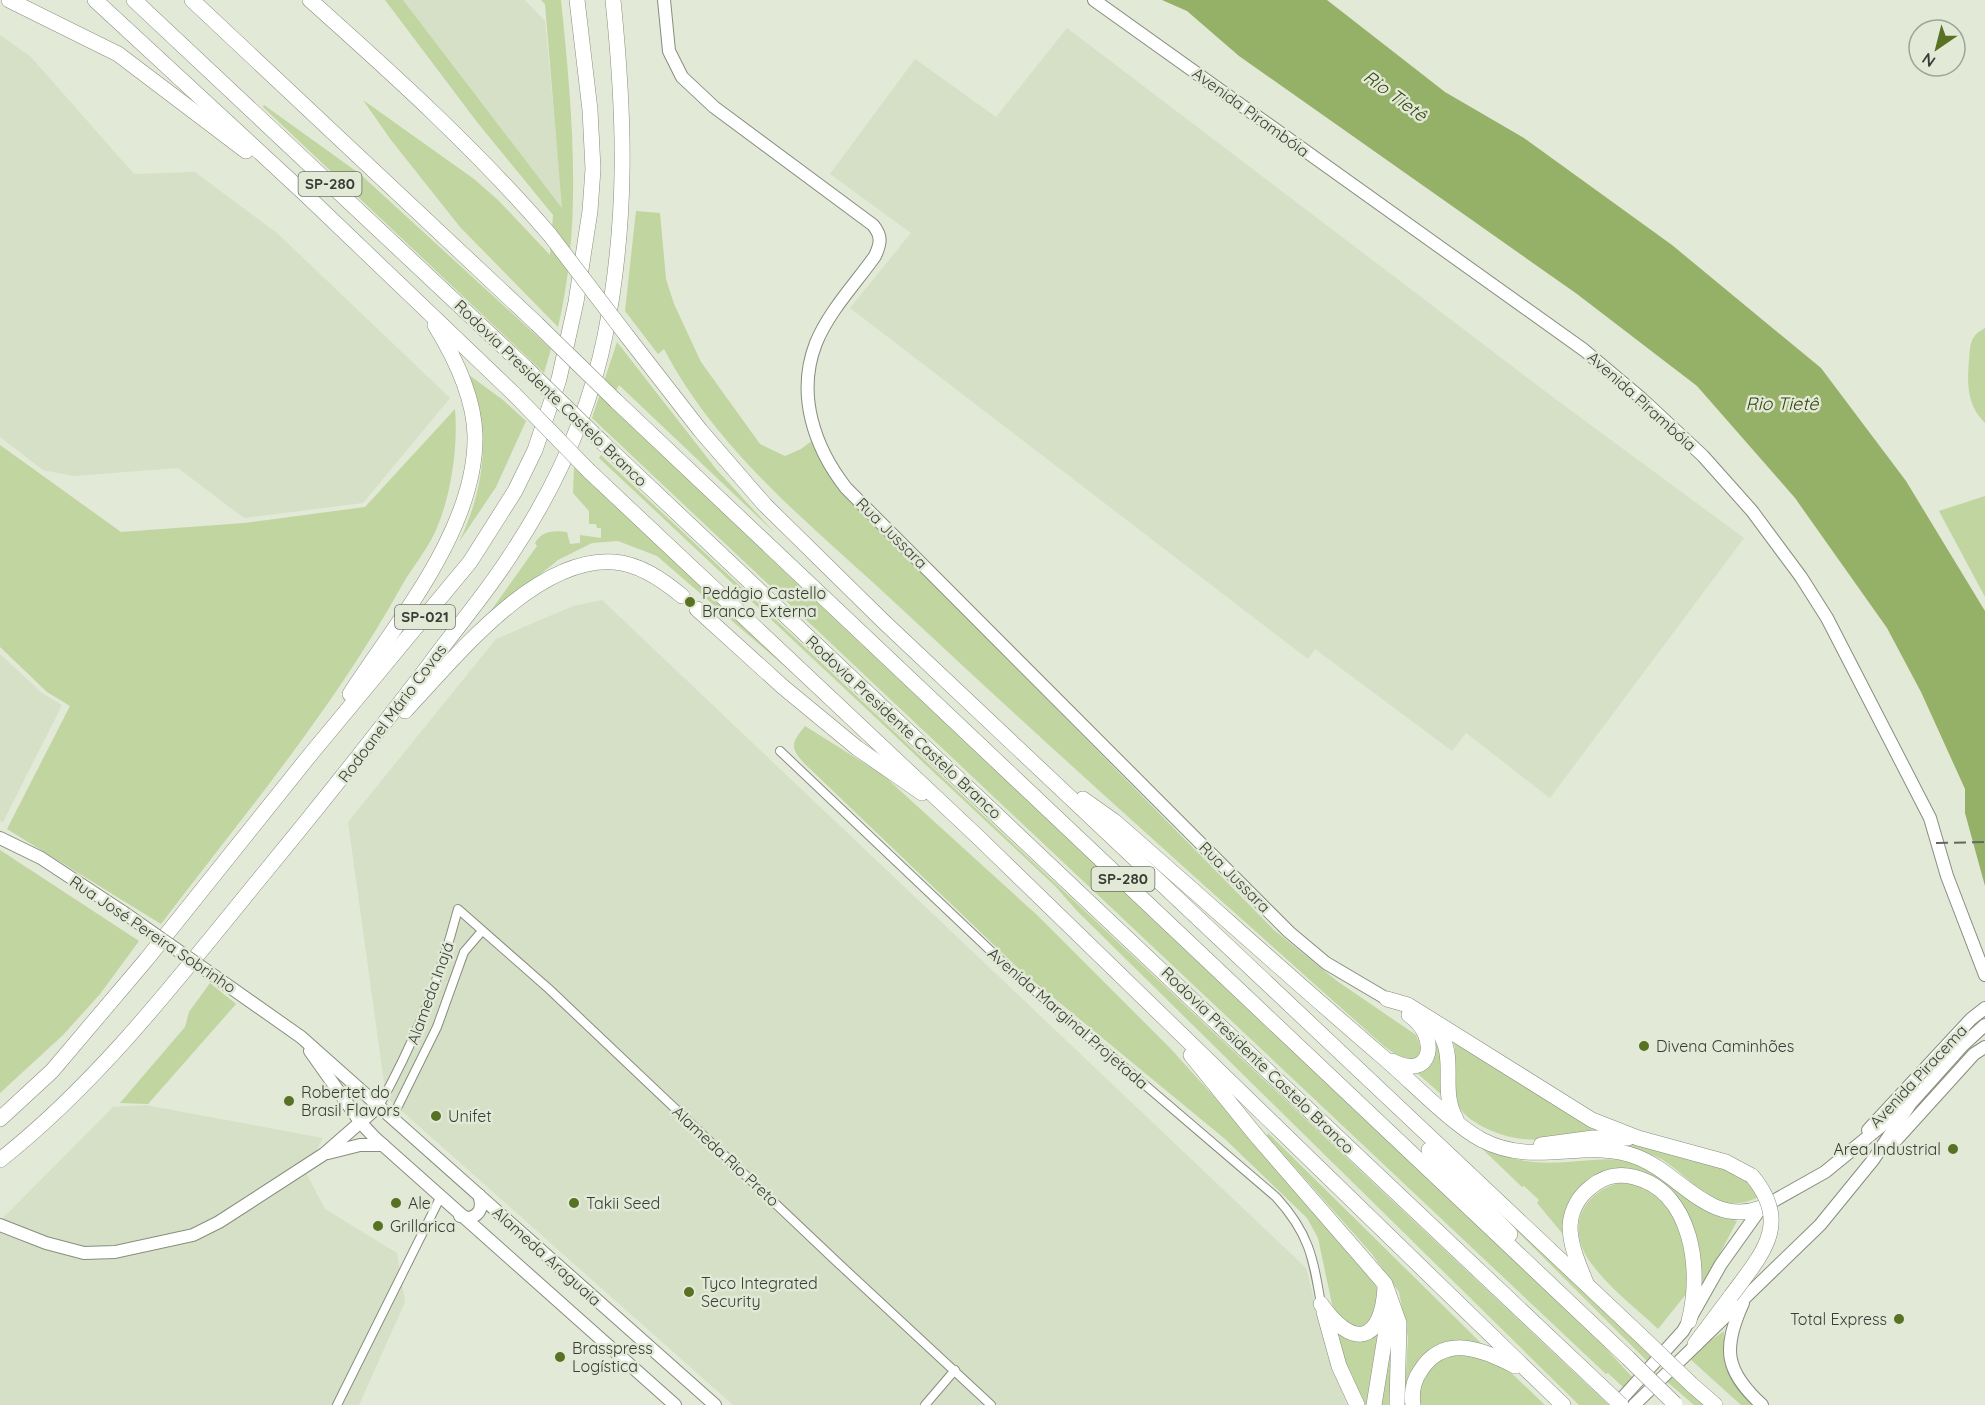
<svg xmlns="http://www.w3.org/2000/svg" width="1985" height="1405" viewBox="0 0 1985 1405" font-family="Quicksand,sans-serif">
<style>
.built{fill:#d5e0c7}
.green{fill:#c0d5a0}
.water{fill:#95b067}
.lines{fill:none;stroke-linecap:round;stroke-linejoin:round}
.street-casing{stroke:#878e7d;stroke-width:10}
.secondary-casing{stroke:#878e7d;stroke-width:14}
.highway-casing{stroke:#878e7d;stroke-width:16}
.street{stroke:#fff;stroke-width:8}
.secondary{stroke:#fff;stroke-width:12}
.highway{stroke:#fff;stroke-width:15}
.rail{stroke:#63685e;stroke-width:2;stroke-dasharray:12 6;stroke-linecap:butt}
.secondary-bridge-casing{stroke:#878e7d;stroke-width:14;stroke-linecap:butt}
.highway-bridge-casing{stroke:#878e7d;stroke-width:16;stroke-linecap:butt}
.secondary-bridge{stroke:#fff;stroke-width:12}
.highway-bridge{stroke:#fff;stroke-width:15}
.poi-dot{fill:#587123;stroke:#e2e9d7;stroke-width:2}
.labels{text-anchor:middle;stroke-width:5;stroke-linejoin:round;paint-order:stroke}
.shield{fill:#e2e9d7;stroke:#6c7166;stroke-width:1.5}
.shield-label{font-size:15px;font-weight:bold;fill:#393d35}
.street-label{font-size:16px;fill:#393d35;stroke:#e2e9d7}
.poi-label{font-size:16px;fill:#393d35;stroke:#e2e9d7;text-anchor:start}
.water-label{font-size:18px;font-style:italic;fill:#33440e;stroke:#e2e9d7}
</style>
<rect width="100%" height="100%" fill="#e2e9d7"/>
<g class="built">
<polygon points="403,0 525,0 545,21 563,209"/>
<polygon points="1067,28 1554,398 1744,538 1550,798 1466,733 1452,751 1315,649 1308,659 850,308 911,233 830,174 915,59 996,117"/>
<polygon points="0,35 31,57 134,174 195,172 277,233 450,398 363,503 244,518 178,468 73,476 43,470 0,437"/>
<polygon points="602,600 1306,1268 1329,1357 1347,1405 733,1405 386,1097 348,822 496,639 573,606"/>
<polygon points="0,654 42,693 62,705 3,822 0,821"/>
<polygon points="145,1105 323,1138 305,1171 325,1209 397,1253 405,1302 359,1405 0,1405 0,1221 113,1107"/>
</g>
<g class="green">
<path d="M385,0H403L562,208L545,4L541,0H561C572,108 583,221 558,327L460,227L391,140L363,100L474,179L498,200L550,255L553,215L477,122Z"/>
<polygon points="264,105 360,174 551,349 544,373 263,107"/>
<path d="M636,211L660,213L666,279L674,304L701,362L760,444L785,456L801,449L813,440L824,466L841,490L1274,930L1337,981L1416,1035L1423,1052L1412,1061L1398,1056L1385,1047C1224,903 1063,760 905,612C819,531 720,456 664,349L658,354L625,311Z"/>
<path d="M1985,328V423C1967,405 1967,384 1969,360C1970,353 1969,343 1974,337C1976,333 1982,330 1985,328Z"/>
<polygon points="617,342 716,469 775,533 619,385 609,404 1601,1343 1633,1378 1624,1388 1608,1373 1606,1374 592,418"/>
<path d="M469,375L503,400L526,421L496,487L459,542C485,488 492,432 469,375Z"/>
<path d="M455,409C458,444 452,491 438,525C430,547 412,567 401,587C334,708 244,815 161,924L7,829L70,706L47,692L0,647V445L121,532L244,523L365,507Z"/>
<polygon points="601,455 1609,1405 1579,1405 1077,911 1056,887 599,458"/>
<path d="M574,467L818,695L657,556L618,541L592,543L558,560L485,619L537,546L535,543C541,531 555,530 567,532L570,544L580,543V535L601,538V528H597L596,524H589V511L573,493Z"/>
<polygon points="1985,496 1985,597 1939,511"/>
<path d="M805,726L883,775L1037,915L1170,1048L1369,1268L1377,1288L1379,1311L1363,1330L1338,1318L1332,1304L1318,1238L1307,1218L1225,1139L1020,970L807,766C790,749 790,744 805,726Z"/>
<polygon points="0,850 139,941 100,994 63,1035 0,1093"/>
<polygon points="210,983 236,1004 148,1104 120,1103 185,1027 189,1012"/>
<polygon points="1435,1038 1440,1040 1442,1095 1417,1073 1434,1057"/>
<path d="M1454,1043L1597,1128L1598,1132C1553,1139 1520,1148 1478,1124C1468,1118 1457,1109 1454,1097C1449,1080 1458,1061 1454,1043Z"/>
<polygon points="1268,1133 1482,1344 1465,1342 1434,1351 1410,1405 1404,1405 1408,1338 1399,1292 1372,1254 1267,1136"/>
<path d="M1473,1140C1507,1163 1539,1165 1579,1161C1596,1160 1612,1157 1629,1162C1672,1174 1692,1214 1737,1221L1700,1291L1664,1189L1600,1176L1565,1232L1562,1233L1537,1203L1539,1200L1524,1186L1522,1187Z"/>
<path d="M1624,1142L1719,1165L1747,1178L1761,1196C1706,1224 1690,1164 1644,1152C1621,1147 1580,1149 1556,1148Z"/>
<polygon points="1462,1176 1654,1357 1649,1363"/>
<path d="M1618,1183C1675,1182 1686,1244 1690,1289L1658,1329C1637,1309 1612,1290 1594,1267C1566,1233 1577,1196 1618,1183Z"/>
<polygon points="1382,1326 1370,1405 1363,1405 1335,1338 1336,1333 1356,1340"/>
<path d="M1724,1331C1723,1370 1730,1379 1758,1405H1741L1688,1357Z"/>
<polygon points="1394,1338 1394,1405 1378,1405"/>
<polygon points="1469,1352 1506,1368 1545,1405 1419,1405 1421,1381 1440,1358"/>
<polygon points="1672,1373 1706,1405 1694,1405 1665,1380"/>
</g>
<polygon class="water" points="1162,0 1327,0 1445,92 1524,138 1672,245 1821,368 1906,481 1985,611 1985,886 1965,813 1965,789 1921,692 1887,628 1795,498 1697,386 1577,294 1239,56 1187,11"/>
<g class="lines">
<defs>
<g id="street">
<path d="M780,751L1014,973L1276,1197C1309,1233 1313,1257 1321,1304"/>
<path d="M379,1106C415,1041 439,981 458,909L549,989L837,1262L991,1405"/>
<polyline points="392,1118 437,1027 464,952 482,931"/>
<polyline points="337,1405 440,1198"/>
<polyline points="925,1405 955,1370"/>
</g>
<g id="secondary">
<path d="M664,0L669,51L682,77L714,107L873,225C882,236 881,243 875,256C856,283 829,311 816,343C796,394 814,447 846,488L1289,932L1326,963L1387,999"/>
<polyline points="1094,0 1584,350 1641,398 1703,456 1752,511 1801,577 1827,618 1930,818 1947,876 1985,975"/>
<polyline points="0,838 41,858 123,912"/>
<polyline points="220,980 301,1037 715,1405"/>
<polyline points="310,1051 361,1123 375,1138 675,1405"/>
<polyline points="1868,1130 1971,1019 1985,1008"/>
<polyline points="1888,1149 1974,1054 1985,1047"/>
<polyline points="328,1153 360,1145 383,1145"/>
<path d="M460,1216L469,1218C481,1215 483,1206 479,1195"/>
<polyline points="0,1225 46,1243 84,1253 115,1252 193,1235 219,1222 324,1154 379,1106"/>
<path d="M1743,1303C1722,1349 1725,1371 1762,1405"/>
<polyline points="1616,1405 1683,1331 1721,1264 1761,1208 1825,1172 1902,1109"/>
<polyline points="1634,1405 1820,1225 1873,1160 1911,1103 1963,1045 1985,1025"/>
</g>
<g id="highway">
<polyline points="9,0 118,54 246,151"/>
<polyline points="95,0 305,194 514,394"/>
<polyline points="134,0 526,368"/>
<polyline points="192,0 537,324"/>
<path d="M310,0C394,75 477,150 550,235"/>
<polyline points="627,336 700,430 765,505 883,621 1641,1336"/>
<polyline points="616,401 1628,1358"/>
<polyline points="603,443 1601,1386"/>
<polyline points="589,471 978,837 1563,1405"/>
<polyline points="697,609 783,687 857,748 922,793"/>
<path d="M350,694C398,620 477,527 475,435C474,398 454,356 435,325"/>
<path d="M405,711C454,659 535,556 614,562C640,564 663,580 682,596"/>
<path d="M1083,799L1114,821C1205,900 1293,980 1384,1058C1411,1081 1452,1124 1482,1140C1536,1168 1587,1137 1637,1157C1681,1174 1709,1227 1761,1208"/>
<polyline points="1387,999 1408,1005 1592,1120 1638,1138 1726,1162 1752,1176"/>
<path d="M1435,1026C1460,1057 1438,1087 1456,1119"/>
<polyline points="1191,1055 1254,1133 1385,1284 1399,1323 1397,1405"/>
<path d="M1392,1061C1433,1082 1440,1036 1409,1015"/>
<polyline points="0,1119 52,1071 146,960 310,755 470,562 515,491 535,450 559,379 576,302 590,211 593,169 590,110 577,0"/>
<polyline points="1541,1145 1593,1138 1628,1138"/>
<polyline points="1429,1150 1510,1234"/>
<path d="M0,1160C104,1078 186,968 270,866C325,799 379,731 432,661C458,626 487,592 510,556C554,490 589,414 605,336C628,219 625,118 613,0"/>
<path d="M1586,1283C1579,1265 1570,1246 1570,1226C1571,1210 1579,1196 1591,1187C1604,1176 1617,1173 1634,1177C1693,1192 1702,1271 1689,1321"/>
<path d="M1321,1304C1352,1349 1382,1344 1385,1287"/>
<polyline points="1324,1312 1339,1366 1357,1405"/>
<polyline points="1695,1344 1731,1296"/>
<polyline points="1691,1384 1715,1405"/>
<polyline points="1374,1405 1390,1306"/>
<path d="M1413,1405C1411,1392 1413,1381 1421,1370C1445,1333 1484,1350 1515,1366"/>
</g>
</defs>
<use href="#street" class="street-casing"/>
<use href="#secondary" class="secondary-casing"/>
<use href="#highway" class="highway-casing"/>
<use href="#street" class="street"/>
<use href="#secondary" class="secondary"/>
<use href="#highway" class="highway"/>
<polyline class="rail" points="1936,843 1985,842"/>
<defs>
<polyline id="secondary-bridge" points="123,912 220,980"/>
<g id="highway-bridge">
<polyline points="550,235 627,336"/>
<polyline points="537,324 616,401"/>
<polyline points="526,368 603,443"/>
<polyline points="514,394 589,471"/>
<path d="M1731,1296C1762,1254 1792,1224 1752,1176"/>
<polyline points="1641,1336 1691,1384"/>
<polyline points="1628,1358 1675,1404"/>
<polyline points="1601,1386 1621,1405"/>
</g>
</defs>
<use href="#secondary-bridge" class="secondary-bridge-casing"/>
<use href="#highway-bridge" class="highway-bridge-casing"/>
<use href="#secondary-bridge" class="secondary-bridge"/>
<use href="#highway-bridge" class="highway-bridge"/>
</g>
<g class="poi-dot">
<circle cx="690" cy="602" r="6"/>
<circle cx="1644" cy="1046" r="6"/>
<circle cx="289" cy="1101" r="6"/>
<circle cx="436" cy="1116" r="6"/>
<circle cx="1953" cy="1149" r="6"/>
<circle cx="396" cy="1203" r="6"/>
<circle cx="574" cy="1203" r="6"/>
<circle cx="378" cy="1226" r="6"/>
<circle cx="689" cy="1292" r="6"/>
<circle cx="1899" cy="1319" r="6"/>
<circle cx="560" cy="1357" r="6"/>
</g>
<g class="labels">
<g class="shield">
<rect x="298.5" y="172" width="63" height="24" rx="4.5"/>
<rect x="395" y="605" width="60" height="24" rx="4.5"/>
<rect x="1091.5" y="867" width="63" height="24" rx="4.5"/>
</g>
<g class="shield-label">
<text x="330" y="189">SP-280</text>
<text x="425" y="622">SP-021</text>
<text x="1123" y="884">SP-280</text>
</g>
<g class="street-label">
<text transform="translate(1251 112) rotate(36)" y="6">Avenida Pirambóia</text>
<text transform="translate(551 393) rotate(44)" y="6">Rodovia Presidente Castelo Branco</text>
<text transform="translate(1642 401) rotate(42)" y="6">Avenida Pirambóia</text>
<text transform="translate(892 533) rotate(45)" y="6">Rua Jussara</text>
<text transform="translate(392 713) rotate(-53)" y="6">Rodoanel Mário Covas</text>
<text transform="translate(904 727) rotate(43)" y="6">Rodovia Presidente Castelo Branco</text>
<text transform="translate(1235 877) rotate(45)" y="6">Rua Jussara</text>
<text transform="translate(153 934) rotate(34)" y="6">Rua José Pereira Sobrinho</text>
<text transform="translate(430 993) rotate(-70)" y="6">Alameda Inajá</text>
<text transform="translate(1068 1018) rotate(41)" y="6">Avenida Marginal Projetada</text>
<text transform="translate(1258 1060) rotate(44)" y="6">Rodovia Presidente Castelo Branco</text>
<text transform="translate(1918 1076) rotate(-47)" y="6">Avenida Piracema</text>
<text transform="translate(726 1156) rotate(43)" y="6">Alameda Rio Preto</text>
<text transform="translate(547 1256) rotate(42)" y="6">Alameda Araguaia</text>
</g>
<g class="poi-label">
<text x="702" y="599">Pedágio Castello<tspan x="702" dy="18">Branco Externa</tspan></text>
<text x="1656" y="1052">Divena Caminhões</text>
<text x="301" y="1098">Robertet do<tspan x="301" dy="18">Brasil Flavors</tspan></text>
<text x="448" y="1122">Unifet</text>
<text x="1941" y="1155" text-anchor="end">Area Industrial</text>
<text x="408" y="1209">Ale</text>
<text x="586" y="1209">Takii Seed</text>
<text x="390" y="1232">Grillarica</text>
<text x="701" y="1289">Tyco Integrated<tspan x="701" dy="18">Security</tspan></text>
<text x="1887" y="1325" text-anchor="end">Total Express</text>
<text x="572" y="1354">Brasspress<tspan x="572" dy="18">Logística</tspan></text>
</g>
<g class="water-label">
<text transform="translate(1395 96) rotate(36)" y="6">Rio Tietê</text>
<text x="1782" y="410">Rio Tietê</text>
</g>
</g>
<g transform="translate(1937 48) rotate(215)"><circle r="28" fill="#e2e9d7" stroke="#9ea496" stroke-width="1.5"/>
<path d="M0-4.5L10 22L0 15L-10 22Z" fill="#587123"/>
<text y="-9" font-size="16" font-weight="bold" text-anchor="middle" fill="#393d35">N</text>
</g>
</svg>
